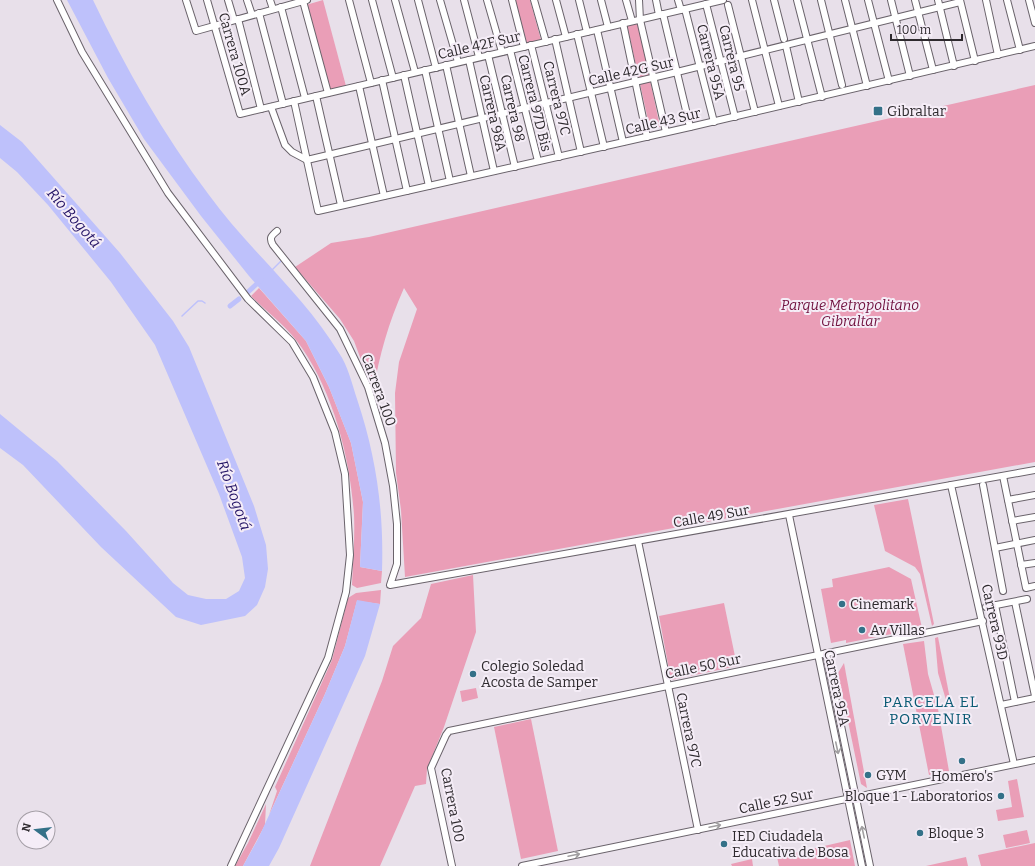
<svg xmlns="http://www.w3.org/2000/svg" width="1035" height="866" viewBox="0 0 1035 866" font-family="Bitter,serif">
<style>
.green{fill:#ea9eb7}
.water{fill:#bec1fb}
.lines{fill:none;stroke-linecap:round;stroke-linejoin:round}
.stream{stroke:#bec1fb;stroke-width:1.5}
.canal{stroke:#bec1fb;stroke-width:5}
.minor-casing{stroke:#6a636b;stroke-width:8}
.minor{stroke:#fff;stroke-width:6}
.oneway{stroke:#a19fa1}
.poi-dot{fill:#347188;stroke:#f5edf7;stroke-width:1.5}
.labels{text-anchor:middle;stroke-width:4;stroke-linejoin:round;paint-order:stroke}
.street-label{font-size:14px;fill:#2e2a2e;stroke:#f5edf7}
.poi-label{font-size:14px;fill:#2e2a2e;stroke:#f5edf7;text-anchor:start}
.park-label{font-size:14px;font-style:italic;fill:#71123f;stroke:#f5edf7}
.water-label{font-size:15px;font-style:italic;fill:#251567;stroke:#f5edf7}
.neighbourhood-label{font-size:15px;letter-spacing:1px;fill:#095a73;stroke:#f5edf7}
</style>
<rect width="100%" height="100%" fill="#e8e0ea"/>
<g class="green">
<polygon points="323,0 346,86 328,91 306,5"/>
<polygon points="515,0 530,0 541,40 527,44"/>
<polygon points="638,23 660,127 650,129 627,25"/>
<path d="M1035,85V462L405,577L401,510L396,473L395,393L399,362L417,309L404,288C388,324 380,353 373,392L354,341L340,319L295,267L331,243L369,237Z"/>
<path d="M259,288L306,341L329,387L351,443L363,502L360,567L382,571L381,583L357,588L352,585C353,561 355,538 354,515C350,458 334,395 302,348C288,327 268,313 251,296Z"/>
<polygon points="908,499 934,624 932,626 920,574 915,567 885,551 874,505"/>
<polygon points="889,567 911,579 922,628 846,643 846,640 831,643 821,589 833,587 832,579"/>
<polygon points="473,575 476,632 444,727 427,769 426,784 415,786 380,866 310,866 382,681 393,646 421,618 431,584"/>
<polygon points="381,590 380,604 357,601 345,646 325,694 269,815 277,791 275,787 332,660 348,598 356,593"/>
<polygon points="724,603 737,666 671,680 659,616"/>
<polygon points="938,637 950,699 946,700 938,673 935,638"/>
<polygon points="924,641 928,674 938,709 949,771 929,775 903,644"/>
<polygon points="844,663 867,788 861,784 838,673"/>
<polygon points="476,688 478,698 462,702 460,691"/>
<polygon points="531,719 558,851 521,859 494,727"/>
<polygon points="1017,779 1024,817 998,821 996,810 1012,807 1008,781"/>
<polygon points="266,804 265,825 243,866 235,866 248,843"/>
<polygon points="1027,830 1030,843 1006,848 1003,835"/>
<polygon points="850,840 855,866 779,866 777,857"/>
<polygon points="1035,843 1035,866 981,866 978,855"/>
<polygon points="966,857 968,866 926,866"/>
<polygon points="752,859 753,866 732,866 731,864"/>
</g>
<g class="water">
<path d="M67,0H93C126,69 163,134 209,195C249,250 304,295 339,353C348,366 352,384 357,399C376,456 384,510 382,571L360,567L363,502L351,443L329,387L306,341L249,276L201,216L144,139L108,78Z"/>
<polygon points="0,125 22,142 120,253 173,321 189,347 254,506 266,545 268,569 265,587 257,605 245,616 201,625 176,617 101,547 23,465 0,448 0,414 57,461 126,531 173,583 188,595 206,599 226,599 239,591 245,578 242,557 219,494 155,345 111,282 48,205 17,172 0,158"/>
<polygon points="357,600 380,604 365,656 279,848 269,866 243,866 258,839 325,694 345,646"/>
</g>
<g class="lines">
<g class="stream">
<polyline points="271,271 281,261"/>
<polyline points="182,316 198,301 202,301 205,303"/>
</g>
<g class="canal">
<polyline points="248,292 261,280"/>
<polyline points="230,306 239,299"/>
</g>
<defs>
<g id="minor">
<polyline points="57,0 82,52 168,193 248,299 292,342 313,377 335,432 345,474 350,555 346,592 328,658 231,866"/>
<polyline points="186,0 196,31 307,0"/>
<polyline points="207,0 240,114 723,0"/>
<polyline points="228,0 234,20"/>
<polyline points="247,0 252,15"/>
<polyline points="270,0 273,9"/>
<polyline points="349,0 371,83"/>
<polyline points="372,0 393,78"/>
<polyline points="395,0 415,72"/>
<polyline points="418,0 436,68"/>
<polyline points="440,0 458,62"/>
<polyline points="464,0 479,57"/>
<polyline points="487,0 502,52"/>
<polyline points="512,0 524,47"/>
<polyline points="534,0 546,42"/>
<polyline points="556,0 566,37"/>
<polyline points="579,0 587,32"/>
<polyline points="601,0 608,27"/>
<polyline points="626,0 632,21"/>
<polyline points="639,0 640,20 666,132"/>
<polyline points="656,0 659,15"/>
<polyline points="678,0 681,10"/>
<polyline points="752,0 779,106"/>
<polyline points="774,0 784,39"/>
<polyline points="797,0 822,97"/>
<polyline points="821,0 842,85"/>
<polyline points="845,0 867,86"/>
<polyline points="868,0 889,81"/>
<polyline points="891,0 910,76"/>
<polyline points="915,0 933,70"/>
<polyline points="938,0 954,66"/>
<polyline points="960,0 975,61"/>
<polyline points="986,0 998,55"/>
<polyline points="1007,0 1020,50"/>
<polyline points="1029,0 1035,23"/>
<polyline points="303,1 328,93"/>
<polyline points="706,4 735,117"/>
<polyline points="728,5 755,112"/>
<polyline points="281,7 305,98"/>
<polyline points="685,9 714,122"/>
<polyline points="259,13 283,104"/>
<polyline points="663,14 690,127"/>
<polyline points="238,19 261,109"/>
<polyline points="623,23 647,137"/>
<polyline points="597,30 623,142"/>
<polyline points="577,34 604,147"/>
<polyline points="555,39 581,152"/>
<polyline points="531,45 559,157"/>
<polyline points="786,46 799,102"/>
<polyline points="510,50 538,161"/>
<polyline points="488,55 515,167"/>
<polyline points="469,60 494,171"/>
<polyline points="446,65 471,176"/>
<polyline points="425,70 450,181"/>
<polyline points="404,75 429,186"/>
<polyline points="382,80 407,191"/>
<polyline points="359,86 384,196"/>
<polyline points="316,96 341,205"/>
<polyline points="294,101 318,211 690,127 1035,46"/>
<polyline points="271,107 285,145 292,152 307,160 677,72 960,2"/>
<path d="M277,231C271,236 269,238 273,245L340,329L368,387L385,443L393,486L397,524V564L390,585L1035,470"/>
<polyline points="1003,476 1026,588 1035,586"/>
<polyline points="951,485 1014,764"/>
<polyline points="983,485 1003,591"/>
<polyline points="1008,500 1035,495"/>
<polyline points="789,515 862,866"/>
<polyline points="1012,521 1035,517"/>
<polyline points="638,541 698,830"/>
<polyline points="995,548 1035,540"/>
<polyline points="1021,565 1035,563"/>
<polyline points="1015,602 1035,696"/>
<polyline points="995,605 1015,702"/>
<polyline points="986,607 1027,599"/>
<polyline points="826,653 870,866"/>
<polyline points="1001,705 1035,698"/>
<polyline points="452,866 431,768 446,735 449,731 983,621"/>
<polyline points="522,866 1035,760"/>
</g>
</defs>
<use href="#minor" class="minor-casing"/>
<use href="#minor" class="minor"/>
</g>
<defs><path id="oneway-shaft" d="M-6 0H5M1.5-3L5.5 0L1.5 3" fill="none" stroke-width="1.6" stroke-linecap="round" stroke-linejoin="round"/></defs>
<g class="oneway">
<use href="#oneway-shaft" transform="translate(837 748) rotate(78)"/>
<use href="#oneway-shaft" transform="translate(715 826) rotate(-12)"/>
<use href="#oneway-shaft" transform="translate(863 832) rotate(-102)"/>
<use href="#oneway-shaft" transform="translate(574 855) rotate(-12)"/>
</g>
<g class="poi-dot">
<rect x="873" y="106" width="10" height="10" rx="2"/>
<circle cx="842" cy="604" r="4"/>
<circle cx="862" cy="630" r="4"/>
<circle cx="473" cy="674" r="4"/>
<circle cx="962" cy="761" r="4"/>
<circle cx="868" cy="775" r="4"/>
<circle cx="1001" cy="796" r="4"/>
<circle cx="920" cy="833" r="4"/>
<circle cx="724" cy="844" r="4"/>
</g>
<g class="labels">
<g class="street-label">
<text transform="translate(479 45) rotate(-13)" y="5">Calle 42F Sur</text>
<text transform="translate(235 54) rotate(74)" y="5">Carrera 100A</text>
<text transform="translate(732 58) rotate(76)" y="5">Carrera 95</text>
<text transform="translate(711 62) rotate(76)" y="5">Carrera 95A</text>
<text transform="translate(631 71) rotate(-13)" y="5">Calle 42G Sur</text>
<text transform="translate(557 98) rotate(76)" y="5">Carrera 97C</text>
<text transform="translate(535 103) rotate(76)" y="5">Carrera 97D Bis</text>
<text transform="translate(513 108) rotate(77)" y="5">Carrera 98</text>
<text transform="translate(493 113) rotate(77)" y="5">Carrera 98A</text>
<text transform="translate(663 121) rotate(-13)" y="5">Calle 43 Sur</text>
<text transform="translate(379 390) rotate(70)" y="5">Carrera 100</text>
<text transform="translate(711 516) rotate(-10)" y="5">Calle 49 Sur</text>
<text transform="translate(995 622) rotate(77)" y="5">Carrera 93D</text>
<text transform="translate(703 666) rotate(-12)" y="5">Calle 50 Sur</text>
<text transform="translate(837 688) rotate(78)" y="5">Carrera 95A</text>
<text transform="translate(689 730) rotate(78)" y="5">Carrera 97C</text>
<text transform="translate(776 801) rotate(-12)" y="5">Calle 52 Sur</text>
<text transform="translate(453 805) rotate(79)" y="5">Carrera 100</text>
</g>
<g class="poi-label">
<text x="887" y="116">Gibraltar</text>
<text x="850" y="609">Cinemark</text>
<text x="870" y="635">Av Villas</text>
<text x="481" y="671">Colegio Soledad<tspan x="481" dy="16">Acosta de Samper</tspan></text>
<text x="876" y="780">GYM</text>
<text x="962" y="781" text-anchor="middle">Homero's</text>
<text x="993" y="801" text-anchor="end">Bloque 1 - Laboratorios</text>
<text x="928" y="838">Bloque 3</text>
<text x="732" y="841">IED Ciudadela<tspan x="732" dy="16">Educativa de Bosa</tspan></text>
</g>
<g class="park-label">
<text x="850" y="310">Parque Metropolitano<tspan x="850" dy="16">Gibraltar</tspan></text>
</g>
<g class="water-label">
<text transform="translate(74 218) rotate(49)" y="5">Río Bogotá</text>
<text transform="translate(234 495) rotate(70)" y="5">Río Bogotá</text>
</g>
<g class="neighbourhood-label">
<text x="931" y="707">PARCELA EL<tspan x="931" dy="17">PORVENIR</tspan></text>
</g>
</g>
<g transform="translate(36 830) rotate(285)"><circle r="19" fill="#f5edf7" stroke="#a59fa7"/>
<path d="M0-3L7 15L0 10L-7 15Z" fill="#347188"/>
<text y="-6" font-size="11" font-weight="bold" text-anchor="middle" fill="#2e2a2e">N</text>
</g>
<path d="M891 34v6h71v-6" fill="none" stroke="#2e2a2e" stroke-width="2"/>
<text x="897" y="34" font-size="12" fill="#2e2a2e" stroke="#f5edf7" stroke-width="3" paint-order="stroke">100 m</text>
</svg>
